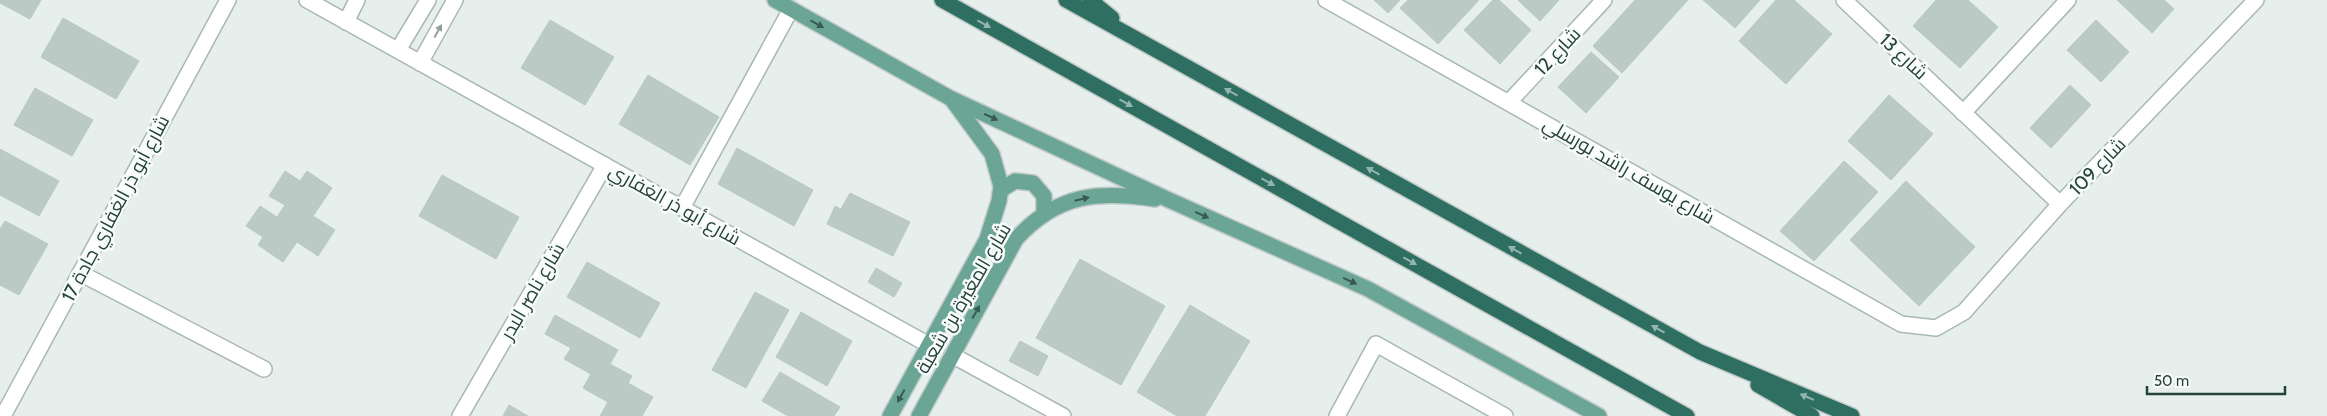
<svg xmlns="http://www.w3.org/2000/svg" width="2327" height="416" viewBox="0 0 2327 416" font-family="Cabin,Cairo,sans-serif">
<style>
.building{fill:#bbcac4;stroke:#b8c9c2}
.lines{fill:none;stroke-linecap:round;stroke-linejoin:round}
.minor-casing{stroke:#a8b8b2;stroke-width:18}
.major-casing{stroke:#c2cac8;stroke-width:18}
.highway-casing{stroke:#c2cac8;stroke-width:18}
.minor{stroke:#fff;stroke-width:15}
.major{stroke:#6aa596;stroke-width:15}
.highway{stroke:#2f6f62;stroke-width:15}
.oneway{fill:#365b51}
.oneway2{fill:#93b5ae}
.oneway3{fill:#92a09c}
.labels{text-anchor:middle;stroke-width:5;stroke-linejoin:round;paint-order:stroke}
.street-label{font-size:19px;fill:#24423a;stroke:#f7fbf9}
</style>
<rect width="100%" height="100%" fill="#e6efeb"/>
<g class="building">
<polygon points="0,0 41,0 30,19 0,3"/>
<polygon points="1374,0 1400,0 1388,13"/>
<polygon points="1408,0 1479,0 1438,44 1400,8"/>
<polygon points="1493,0 1499,0 1531,30 1500,64 1464,30"/>
<polygon points="1518,0 1559,0 1540,21"/>
<polygon points="1635,0 1688,0 1622,73 1593,46"/>
<polygon points="1703,0 1760,0 1735,28"/>
<polygon points="1776,0 1794,0 1832,34 1786,84 1739,41"/>
<polygon points="1936,0 1968,0 1998,27 1960,68 1913,26"/>
<polygon points="2117,0 2164,0 2174,9 2152,33"/>
<polygon points="63,18 139,61 116,99 41,57"/>
<polygon points="550,20 614,57 585,105 521,68"/>
<polygon points="2096,20 2129,52 2101,82 2067,50"/>
<polygon points="1591,52 1619,77 1586,113 1558,87"/>
<polygon points="648,75 719,117 690,165 619,124"/>
<polygon points="2070,85 2091,105 2051,148 2030,128"/>
<polygon points="35,88 93,120 72,156 14,125"/>
<polygon points="1889,95 1933,134 1891,180 1848,141"/>
<polygon points="737,148 813,190 794,226 718,184"/>
<polygon points="0,149 59,181 39,216 0,195"/>
<polygon points="1844,161 1878,192 1814,261 1780,231"/>
<polygon points="285,171 300,181 307,171 332,188 313,216 335,230 318,256 297,242 283,262 258,245 263,237 246,226 260,206 277,217 285,205 269,196"/>
<polygon points="442,175 519,217 496,259 419,216"/>
<polygon points="1906,181 1975,247 1919,306 1850,240"/>
<polygon points="850,193 910,222 893,256 827,224 835,206 841,209"/>
<polygon points="5,221 48,244 19,295 0,285 0,229"/>
<polygon points="1080,259 1165,306 1121,385 1036,338"/>
<polygon points="587,262 660,303 640,338 567,297"/>
<polygon points="876,268 902,283 894,297 868,282"/>
<polygon points="755,292 789,310 746,388 712,370"/>
<polygon points="1190,305 1250,341 1205,416 1177,416 1137,392"/>
<polygon points="801,312 852,341 827,386 776,357"/>
<polygon points="555,315 618,350 610,364 632,376 628,383 653,397 642,416 600,416 608,402 583,388 591,374 564,359 571,348 545,334"/>
<polygon points="1020,341 1048,356 1038,376 1009,361"/>
<polygon points="780,372 840,407 834,416 788,416 762,401"/>
<polygon points="509,405 528,416 503,416"/>
</g>
<g class="lines">
<defs>
<g id="minor">
<polyline points="307,0 929,345"/>
<polyline points="1326,0 1901,324 1936,328 1964,312 2060,204 2256,0"/>
<polyline points="1844,0 2060,204"/>
<polyline points="346,22 357,0"/>
<polyline points="398,50 428,0"/>
<polyline points="420,63 455,0"/>
<polyline points="1509,102 1604,0"/>
<polyline points="1963,113 2068,0"/>
<polyline points="682,208 791,9"/>
<polyline points="80,273 264,369"/>
<polyline points="952,355 1063,416"/>
<polyline points="3,416 228,0"/>
<polyline points="460,416 605,165"/>
<polyline points="1337,416 1376,344 1505,416"/>
</g>
<g id="major">
<polyline points="775,0 950,98 1169,200 1368,289 1599,416"/>
<polyline points="1001,190 1015,181 1033,183 1044,196 1044,214"/>
<polyline points="890,416 987,239 999,201 1001,186 992,154 953,101"/>
<path d="M919,416L1016,239C1058,193 1098,191 1155,199"/>
</g>
<g id="highway">
<polyline points="942,0 1687,416"/>
<polyline points="1066,0 1700,352 1852,416"/>
<polyline points="1090,0 1112,18"/>
<polyline points="1758,385 1812,416"/>
</g>
</defs>
<use href="#minor" class="minor-casing"/>
<use href="#major" class="major-casing"/>
<use href="#highway" class="highway-casing"/>
<use href="#minor" class="minor"/>
<use href="#major" class="major"/>
<use href="#highway" class="highway"/>
</g>
<defs><path id="oneway-solid" d="M-6-.8H1V-3.2L6.5 0L1 3.2V.8H-6Z" transform="scale(1.25)"/></defs>
<g class="oneway">
<use href="#oneway-solid" transform="translate(817 24) rotate(29)"/>
<use href="#oneway-solid" transform="translate(991 117) rotate(25)"/>
<use href="#oneway-solid" transform="translate(1082 199) rotate(-13)"/>
<use href="#oneway-solid" transform="translate(1202 215) rotate(24)"/>
<use href="#oneway-solid" transform="translate(1350 281) rotate(24)"/>
<use href="#oneway-solid" transform="translate(976 312) rotate(-61)"/>
<use href="#oneway-solid" transform="translate(901 396) rotate(119)"/>
</g>
<g class="oneway2">
<use href="#oneway-solid" transform="translate(984 24) rotate(29)"/>
<use href="#oneway-solid" transform="translate(1231 92) rotate(-151)"/>
<use href="#oneway-solid" transform="translate(1126 103) rotate(29)"/>
<use href="#oneway-solid" transform="translate(1373 171) rotate(-151)"/>
<use href="#oneway-solid" transform="translate(1268 182) rotate(29)"/>
<use href="#oneway-solid" transform="translate(1515 250) rotate(-151)"/>
<use href="#oneway-solid" transform="translate(1410 261) rotate(29)"/>
<use href="#oneway-solid" transform="translate(1658 329) rotate(-151)"/>
<use href="#oneway-solid" transform="translate(1807 397) rotate(-157)"/>
</g>
<use class="oneway3" href="#oneway-solid" transform="translate(438 31) rotate(-61)"/>
<g class="labels">
<g class="street-label">
<text transform="translate(1557 51) rotate(-47)" y="7">شارع 12</text>
<text transform="translate(1904 56) rotate(43)" y="7">شارع 13</text>
<text transform="translate(2097 166) rotate(-46)" y="7">شارع 109</text>
<text transform="translate(1629 170) rotate(30)" y="7">شارع يوسف راشد بورسلي</text>
<text transform="translate(675 204) rotate(29)" y="7">شارع أبو ذر الغفاري</text>
<text transform="translate(115 208) rotate(-62)" y="7">شارع أبو ذر الغفاري جادة 17</text>
<text transform="translate(532 291) rotate(-60)" y="7">شارع ناصر البدر</text>
<text transform="translate(963 298) rotate(-60)" y="7">شارع المغيرة بن شعبة</text>
</g>
</g>
<path d="M2147 386v8h138v-8" fill="none" stroke="#24423a" stroke-width="2.5"/>
<text x="2154" y="386" font-size="15" fill="#24423a" stroke="#f7fbf9" stroke-width="4" paint-order="stroke">50 m</text>
</svg>
